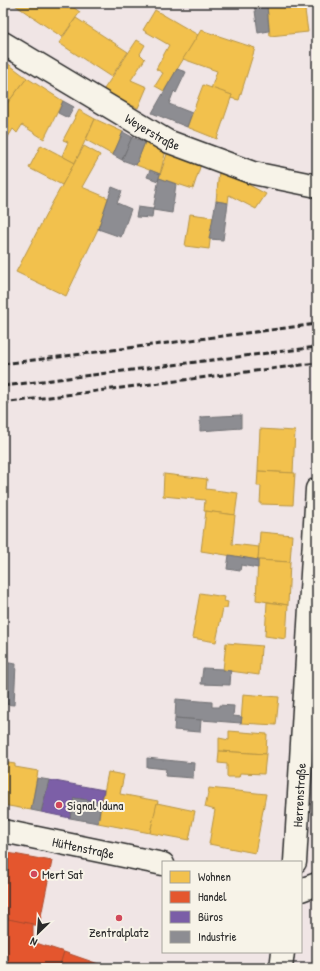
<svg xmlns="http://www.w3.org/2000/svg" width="320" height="971" viewBox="0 0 320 971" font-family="'Patrick Hand',sans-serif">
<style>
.homes{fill:#f2c14e;stroke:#b69444}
.shops{fill:#e4572e;stroke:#ac4a2d}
.offices{fill:#7b5ea7;stroke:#634f82}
.industry{fill:#8d8d92;stroke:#707073}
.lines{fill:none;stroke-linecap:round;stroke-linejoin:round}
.minor-casing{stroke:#2b2b2b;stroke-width:25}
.minor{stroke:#f7f3e8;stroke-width:22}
.rail{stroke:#2b2b2b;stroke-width:3;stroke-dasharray:6 3;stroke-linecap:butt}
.poi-dot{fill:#d1495b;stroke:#f7f3e8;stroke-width:1.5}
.labels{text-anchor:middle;stroke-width:4;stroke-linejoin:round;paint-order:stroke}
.street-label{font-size:13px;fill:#2b2b2b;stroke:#f7f3e8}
.poi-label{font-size:13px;fill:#2b2b2b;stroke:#f7f3e8;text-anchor:start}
</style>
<rect width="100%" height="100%" fill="#f0e5e5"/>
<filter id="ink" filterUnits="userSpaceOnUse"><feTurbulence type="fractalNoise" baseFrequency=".025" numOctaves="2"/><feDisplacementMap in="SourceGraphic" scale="8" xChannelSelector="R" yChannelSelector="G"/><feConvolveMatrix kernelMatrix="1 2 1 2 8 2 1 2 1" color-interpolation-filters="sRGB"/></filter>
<g filter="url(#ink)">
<g class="homes">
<polygon points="12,3 67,3 80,12 62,37"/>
<polygon points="268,3 304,3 308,32 270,36 267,5"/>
<polygon points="155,10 198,35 164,91 155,86 163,73 156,69 169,45 143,30"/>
<polygon points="76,18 128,52 111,77 59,43"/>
<polygon points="201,30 255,48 239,100 230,98 232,95 211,89 217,71 183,59"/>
<polygon points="137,40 145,45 140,54 145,59 131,80 147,87 138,108 102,92"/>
<polygon points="3,60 27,78 5,106 3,105"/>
<polygon points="27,78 63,101 44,139 22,125 17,133 13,129 3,145 3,109"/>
<polygon points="203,85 232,95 217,139 187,127"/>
<polygon points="79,110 95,119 75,163 62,156 68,142 63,140"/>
<polygon points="95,119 123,132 113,155 86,140"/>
<polygon points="145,142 166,150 160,174 136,165"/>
<polygon points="41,145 75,163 62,185 29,168"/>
<polygon points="84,146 100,155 82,187 108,198 98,229 66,296 16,272 51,205"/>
<polygon points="168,151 201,164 193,189 159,178"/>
<polygon points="219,171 232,176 266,194 256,209 229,195 228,203 216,201"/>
<polygon points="190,214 213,217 209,249 185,246"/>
<polygon points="260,429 295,431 293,473 258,471"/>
<polygon points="258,471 295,473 293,505 260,504 261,486 257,486"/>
<polygon points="164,474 207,479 206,489 238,493 235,515 204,511 205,500 163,496"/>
<polygon points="206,511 235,515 232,544 259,547 258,560 201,551"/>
<polygon points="260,532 292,535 290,562 258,560"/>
<polygon points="258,560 290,562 288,605 256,600"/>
<polygon points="200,593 225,597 224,601 228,602 227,608 223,608 216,642 192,638"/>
<polygon points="267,602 288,605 286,639 265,636"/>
<polygon points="226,643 263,646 261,648 259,675 223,670"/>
<polygon points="243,694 279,697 276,725 241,723"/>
<polygon points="229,731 267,734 266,754 219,751 219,738 229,740"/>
<polygon points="219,751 266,754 264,774 240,773 239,777 227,777 227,764 218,763"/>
<polygon points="3,762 15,764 15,767 38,771 31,810 3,805"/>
<polygon points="108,772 124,775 120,794 158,801 150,833 98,823"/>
<polygon points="209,788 266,794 255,853 209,844 215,810 205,807"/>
<polygon points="157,803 195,811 189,840 150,833"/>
</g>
<g class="shops">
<polygon points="8,853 52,861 39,926 3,918 3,877"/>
<polygon points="3,918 33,924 33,942 64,952 59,968 16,968 3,965"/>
<polygon points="64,952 110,968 59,968"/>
</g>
<polygon class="offices" points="49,780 104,790 101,802 74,798 70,818 41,812"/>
<g class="industry">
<polygon points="254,3 264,3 267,5 269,31 258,33"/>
<polygon points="177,69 186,72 176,93 174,91 169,104 192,113 187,127 152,113"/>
<polygon points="63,101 74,107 68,118 58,113"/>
<polygon points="123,132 132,137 122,160 113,155"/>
<polygon points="132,137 145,142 136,165 122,160"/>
<polygon points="150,170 160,174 158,181 147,177"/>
<polygon points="159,178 176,184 172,213 153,210"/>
<polygon points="112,187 122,191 117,203 131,209 121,237 98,229"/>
<polygon points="216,201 228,203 223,240 209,239"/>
<polygon points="138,207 153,209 152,218 136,217"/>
<polygon points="241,415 241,428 200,431 200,417"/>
<polygon points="229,555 258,560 258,568 241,565 240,571 227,569"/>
<polygon points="3,662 16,664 14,705 3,704"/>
<polygon points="203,668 223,669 223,670 231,671 230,685 201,684"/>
<polygon points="176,699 212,702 212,707 219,707 219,705 234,706 233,716 242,717 241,723 175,718"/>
<polygon points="175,718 201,720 200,732 174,730"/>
<polygon points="147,758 194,763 193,778 165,776 166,769 147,767"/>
<polygon points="37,778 49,780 41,812 31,810"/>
<polygon points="74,798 101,802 98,823 70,818"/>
</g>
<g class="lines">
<defs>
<g id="minor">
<path id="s1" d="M3,43L167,141L253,173L317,186"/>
<path id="s2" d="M3,831L163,864"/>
<path id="s3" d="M295,862L317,489"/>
<polyline points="301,890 317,884"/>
<polyline points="281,968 283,952"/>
</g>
</defs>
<use href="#minor" class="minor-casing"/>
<use href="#minor" class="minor"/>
<g class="rail">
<polyline points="3,364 317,324"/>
<polyline points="3,386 317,347"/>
<polyline points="3,403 317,363"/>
</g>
</g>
</g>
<g class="poi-dot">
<circle cx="59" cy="805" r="4"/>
<circle cx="34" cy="874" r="4"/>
<circle cx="119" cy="918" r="4"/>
</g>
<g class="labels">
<g class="street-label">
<text dy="5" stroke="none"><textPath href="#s1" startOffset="174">Weyerstraße</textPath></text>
<text dy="5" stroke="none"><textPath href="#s3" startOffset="67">Herrenstraße</textPath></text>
<text dy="5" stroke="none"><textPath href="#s2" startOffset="82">Hüttenstraße</textPath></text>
</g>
<g class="poi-label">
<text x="67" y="810">Signal Iduna</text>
<text x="42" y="879">Mert Sat</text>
<text x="119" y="937" text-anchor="middle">Zentralplatz</text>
</g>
</g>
<rect width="320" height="971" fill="none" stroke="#f7f3e8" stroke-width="16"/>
<rect x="8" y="8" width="304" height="955" fill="none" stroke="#2b2b2b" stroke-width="1.5" filter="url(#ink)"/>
<rect x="162" y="861" width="140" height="92" fill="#f7f3e8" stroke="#a5a39c"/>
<rect x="170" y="871" width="20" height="12" fill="#f2c14e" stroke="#a5a39c"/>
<text x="198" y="881" font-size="12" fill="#2b2b2b">Wohnen</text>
<rect x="170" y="891" width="20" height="12" fill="#e4572e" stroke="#a5a39c"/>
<text x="198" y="901" font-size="12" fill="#2b2b2b">Handel</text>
<rect x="170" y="911" width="20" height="12" fill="#7b5ea7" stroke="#a5a39c"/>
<text x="198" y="921" font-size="12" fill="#2b2b2b">Büros</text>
<rect x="170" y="931" width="20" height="12" fill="#8d8d92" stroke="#a5a39c"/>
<text x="198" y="941" font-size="12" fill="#2b2b2b">Industrie</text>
<g transform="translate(38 933) rotate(205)" stroke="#f7f3e8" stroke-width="3" paint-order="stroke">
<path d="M0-3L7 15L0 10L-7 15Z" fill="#2b2b2b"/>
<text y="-6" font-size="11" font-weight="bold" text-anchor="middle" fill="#2b2b2b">N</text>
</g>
</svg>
